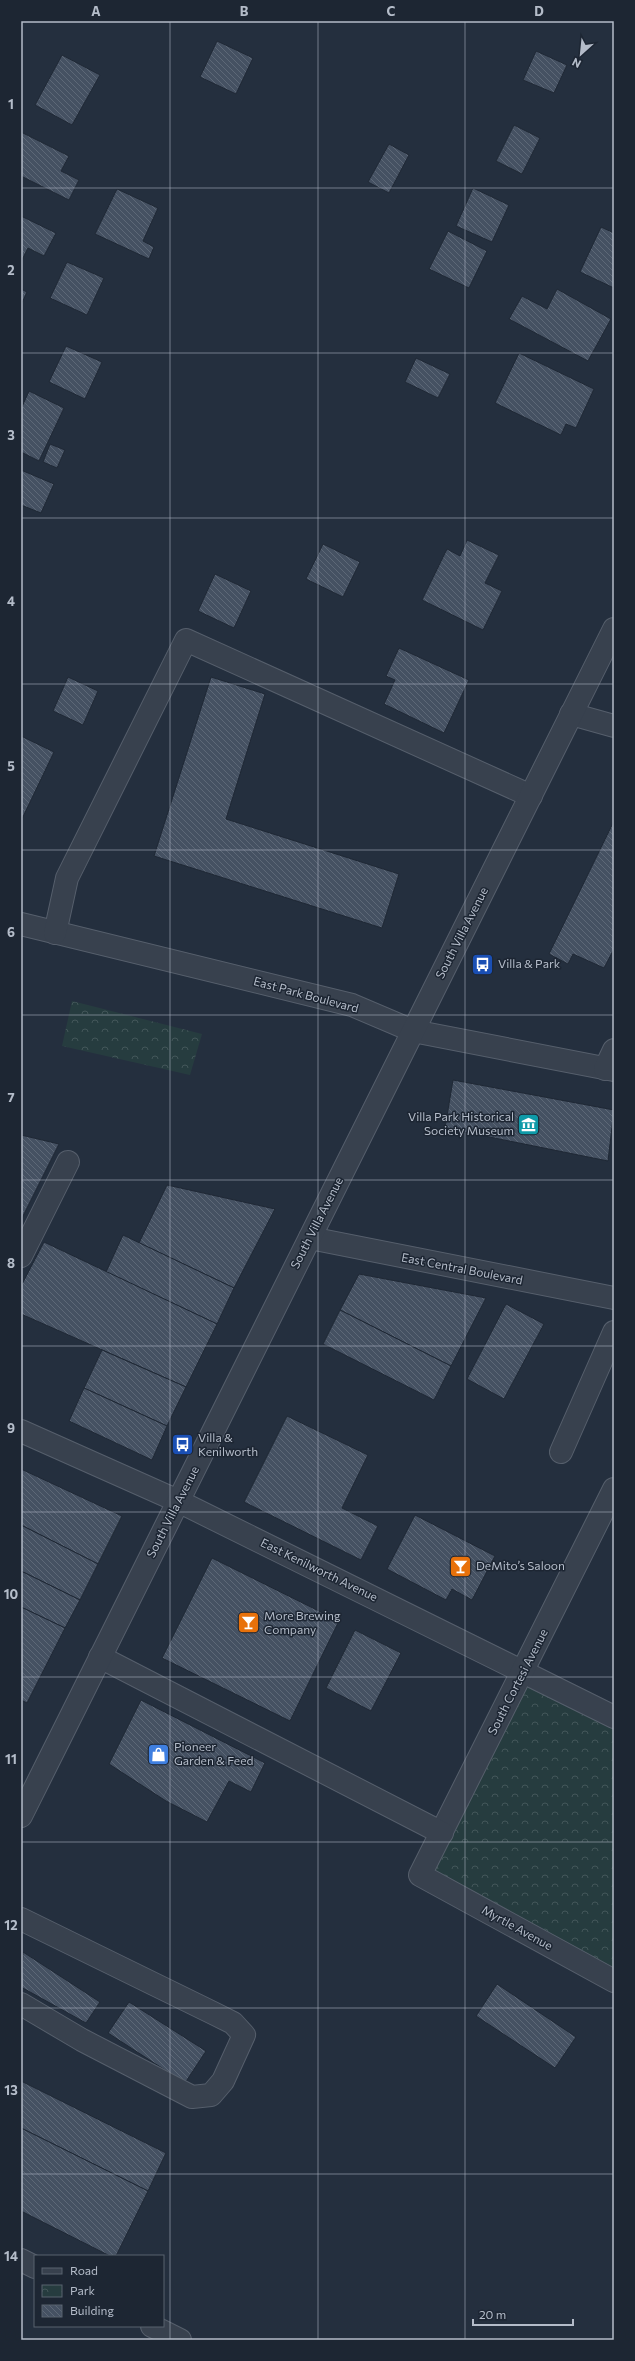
<svg xmlns="http://www.w3.org/2000/svg" width="635" height="2361" viewBox="0 0 635 2361" font-family="Commissioner,sans-serif">
<style>
.park{fill:url(#park-crowns)}
.building{fill:url(#building-back-hatch);stroke:#1f2835}
.lines{fill:none;stroke-linecap:round;stroke-linejoin:round}
.minor-casing{stroke:#565f6c;stroke-width:24}
.minor{stroke:#38414e;stroke-width:22}
.grid{fill:none;stroke:#b4bcc9;stroke-width:1;stroke-opacity:0.55}
.labels{text-anchor:middle;stroke-width:3;stroke-linejoin:round;paint-order:stroke}
.street-label{font-size:12px;fill:#b4bcc9;stroke:#1d2633}
.poi-label{font-size:12px;fill:#b4bcc9;stroke:#1d2633;text-anchor:start}
.neatline{fill:none;stroke:#b4bcc9;stroke-width:1.5}
.grid-label{font-size:13px;text-anchor:middle;font-weight:bold;fill:#b4bcc9}
</style>
<defs>
<pattern id="park-crowns" width="20" height="18" patternUnits="userSpaceOnUse"><rect width="20" height="18" fill="#263c3f"/><path d="M2 6a3 3 0 1 1 6 0M12 15a3 3 0 1 1 6 0" fill="none" stroke="#435659"/></pattern>
<pattern id="building-back-hatch" width="6" height="6" patternUnits="userSpaceOnUse"><rect width="6" height="6" fill="#455162"/><path d="M-1 5l2 2M0 0l6 6M5-1l2 2" fill="none" stroke="#5d6877"/></pattern>
</defs>
<rect width="100%" height="100%" fill="#242f3e"/>
<g class="park">
<polygon points="72,1001 202,1034 190,1075 62,1046"/>
<polygon points="529,1684 614,1727 614,1970 433,1871"/>
</g>
<g class="building">
<polygon points="217,41 253,58 236,94 200,77"/>
<polygon points="536,51 567,65 554,93 523,80"/>
<polygon points="62,55 100,75 72,125 35,105"/>
<polygon points="514,125 540,138 522,174 496,161"/>
<polygon points="21,132 69,156 61,171 79,180 69,200 21,176"/>
<polygon points="389,144 409,155 389,193 368,182"/>
<polygon points="473,188 509,205 492,242 456,226"/>
<polygon points="117,189 158,208 143,241 154,247 149,259 95,234"/>
<polygon points="21,216 56,233 44,256 28,248 21,262"/>
<polygon points="601,227 614,233 614,288 580,272"/>
<polygon points="448,231 487,251 469,288 429,269"/>
<polygon points="67,262 104,278 87,315 50,298"/>
<polygon points="21,289 27,292 21,305"/>
<polygon points="557,289 611,319 588,361 509,319 522,296 547,309"/>
<polygon points="66,346 102,362 85,399 49,382"/>
<polygon points="519,353 594,389 576,428 566,424 561,435 495,403"/>
<polygon points="416,358 450,374 438,398 405,382"/>
<polygon points="29,391 64,408 39,461 21,452 21,409"/>
<polygon points="50,444 65,450 57,468 43,462"/>
<polygon points="21,470 54,484 41,513 21,505"/>
<polygon points="467,540 499,555 485,583 502,591 483,630 422,600 447,549 460,556"/>
<polygon points="323,544 360,562 343,597 306,579"/>
<polygon points="215,574 251,591 234,628 198,611"/>
<polygon points="399,648 469,680 444,733 384,704 395,680 386,676"/>
<polygon points="68,677 98,691 83,725 53,711"/>
<polygon points="211,677 265,694 226,819 399,874 382,928 154,856"/>
<polygon points="21,736 54,752 21,821"/>
<polygon points="614,821 614,949 604,968 573,954 568,964 549,954"/>
<polygon points="453,1080 614,1110 608,1161 445,1128"/>
<polygon points="21,1135 59,1144 21,1220"/>
<polygon points="167,1185 275,1209 234,1288 139,1243"/>
<polygon points="123,1235 234,1288 217,1324 106,1272"/>
<polygon points="44,1242 217,1324 186,1387 21,1314 21,1286"/>
<polygon points="359,1274 486,1298 451,1366 340,1310"/>
<polygon points="506,1304 544,1324 504,1399 467,1379"/>
<polygon points="340,1310 451,1366 434,1400 323,1344"/>
<polygon points="102,1350 186,1387 167,1426 84,1388"/>
<polygon points="84,1388 167,1426 152,1460 69,1421"/>
<polygon points="287,1416 368,1455 342,1508 378,1526 361,1560 244,1502"/>
<polygon points="21,1469 122,1516 98,1564 21,1525"/>
<polygon points="415,1515 495,1556 472,1600 452,1589 446,1600 387,1569"/>
<polygon points="21,1525 98,1564 80,1600 21,1571"/>
<polygon points="212,1558 339,1621 290,1721 162,1658"/>
<polygon points="21,1571 80,1600 65,1628 21,1607"/>
<polygon points="21,1607 65,1628 27,1703 21,1700"/>
<polygon points="355,1630 401,1653 371,1711 326,1688"/>
<polygon points="141,1700 265,1763 251,1792 229,1781 207,1822 166,1801 109,1764"/>
<polygon points="23,1952 100,2002 86,2023 21,1987"/>
<polygon points="497,1984 576,2037 555,2068 476,2016"/>
<polygon points="129,2002 206,2051 185,2083 108,2033"/>
<polygon points="21,2081 166,2153 148,2191 21,2128"/>
<polygon points="21,2128 148,2191 116,2256 110,2256 21,2211"/>
</g>
<g class="lines">
<defs>
<g id="minor">
<polyline points="571,714 614,726"/>
<polyline points="21,924 352,1005 413,1031 614,1070"/>
<polyline points="55,933 67,878 186,640 531,796"/>
<polyline points="605,1069 614,1050"/>
<polyline points="310,1238 614,1298"/>
<polyline points="21,1256 68,1162"/>
<polyline points="21,1431 178,1501 614,1717"/>
<polyline points="561,1452 614,1332"/>
<polyline points="614,1489 420,1875 614,1981"/>
<polyline points="100,1657 442,1833"/>
<polyline points="21,1816 614,629"/>
<polyline points="21,1919 215,2014 233,2023 244,2035 223,2081 211,2095 192,2097 82,2040 21,2004"/>
<polyline points="21,2260 35,2267"/>
<polyline points="152,2326 180,2340"/>
</g>
</defs>
<use href="#minor" class="minor-casing"/>
<use href="#minor" class="minor"/>
</g>
<path class="grid" d="M170,21V2340M318,21V2340M465,21V2340M21,188H614M21,353H614M21,518H614M21,684H614M21,850H614M21,1015H614M21,1180H614M21,1346H614M21,1512H614M21,1677H614M21,1842H614M21,2008H614M21,2174H614"/>
<defs>
<symbol id="bus-square" viewBox="-11 -11 22 22"><rect x="-9" y="-9" width="18" height="18" rx="4" fill="#1a4fb4" stroke="#1d2633"/><path d="M-5-6H5V4H4V6H2V4H-2V6H-4V4H-5ZM-3.5-4V0h7V-4ZM-3.5 1.2v1.5H-2V1.2ZM2 1.2v1.5H3.5V1.2Z" fill="#fff"/></symbol>
<symbol id="museum-square" viewBox="-11 -11 22 22"><rect x="-9" y="-9" width="18" height="18" rx="4" fill="#0f9aa8" stroke="#1d2633"/><path d="M0-6L6-3V-2H-6V-3ZM-5-1h2V3h-2ZM-1-1h2V3h-2ZM3-1h2V3H3ZM-6 4H6V6H-6Z" fill="#fff"/></symbol>
<symbol id="bar-square" viewBox="-11 -11 22 22"><rect x="-9" y="-9" width="18" height="18" rx="4" fill="#e8710a" stroke="#1d2633"/><path d="M-6-5H6L.8 .8V4.5H3.5V6h-7V4.5H-.8V.8Z" fill="#fff"/></symbol>
<symbol id="shop-square" viewBox="-11 -11 22 22"><rect x="-9" y="-9" width="18" height="18" rx="4" fill="#3f7fe0" stroke="#1d2633"/><path d="M-5-2.5h2.3a2.7 3.5 0 0 1 5.4 0H5L5.5 6h-11ZM-1.5-2.5h3a1.5 2.3 0 0 0-3 0Z" fill="#fff"/></symbol>
</defs>
<g fill-rule="evenodd">
<use href="#bus-square" x="470" y="952" width="25" height="25"/>
<use href="#museum-square" x="516" y="1112" width="25" height="25"/>
<use href="#bus-square" x="170" y="1432" width="25" height="25"/>
<use href="#bar-square" x="448" y="1554" width="25" height="25"/>
<use href="#bar-square" x="236" y="1610" width="25" height="25"/>
<use href="#shop-square" x="146" y="1742" width="25" height="25"/>
</g>
<g class="labels">
<g class="street-label">
<text transform="translate(462 933) rotate(-63)" y="4">South Villa Avenue</text>
<text transform="translate(306 995) rotate(15)" y="4">East Park Boulevard</text>
<text transform="translate(317 1223) rotate(-63)" y="4">South Villa Avenue</text>
<text transform="translate(462 1269) rotate(11)" y="4">East Central Boulevard</text>
<text transform="translate(173 1512) rotate(-63)" y="4">South Villa Avenue</text>
<text transform="translate(319 1570) rotate(26)" y="4">East Kenilworth Avenue</text>
<text transform="translate(518 1682) rotate(-63)" y="4">South Cortesi Avenue</text>
<text transform="translate(517 1928) rotate(29)" y="4">Myrtle Avenue</text>
</g>
<g class="poi-label">
<text x="498" y="968">Villa &amp; Park</text>
<text x="514" y="1121" text-anchor="end">Villa Park Historical<tspan x="514" dy="14">Society Museum</tspan></text>
<text x="198" y="1442">Villa &amp;<tspan x="198" dy="14">Kenilworth</tspan></text>
<text x="476" y="1570">DeMito’s Saloon</text>
<text x="264" y="1620">More Brewing<tspan x="264" dy="14">Company</tspan></text>
<text x="174" y="1751">Pioneer<tspan x="174" dy="14">Garden &amp; Feed</tspan></text>
</g>
</g>
<rect width="635" height="2361" fill="none" stroke="#1d2633" stroke-width="44"/>
<rect x="34" y="2255" width="130" height="72" fill="#1d2633" stroke="#59626f"/>
<rect x="42" y="2268" width="20" height="6" fill="#38414e" stroke="#59626f"/>
<text x="70" y="2275" font-size="12" fill="#b4bcc9">Road</text>
<rect x="42" y="2285" width="20" height="12" fill="url(#park-crowns)" stroke="#59626f"/>
<text x="70" y="2295" font-size="12" fill="#b4bcc9">Park</text>
<rect x="42" y="2305" width="20" height="12" fill="url(#building-back-hatch)" stroke="#59626f"/>
<text x="70" y="2315" font-size="12" fill="#b4bcc9">Building</text>
<g transform="translate(581 54) rotate(207)" stroke="#1d2633" stroke-width="3" paint-order="stroke">
<path d="M0-3L7 15L0 10L-7 15Z" fill="#b4bcc9"/>
<text y="-6" font-size="11" font-weight="bold" text-anchor="middle" fill="#b4bcc9">N</text>
</g>
<path d="M473 2319v6h100v-6" fill="none" stroke="#b4bcc9" stroke-width="2"/>
<text x="479" y="2319" font-size="12" fill="#b4bcc9" stroke="#1d2633" stroke-width="3" paint-order="stroke">20 m</text>
<rect x="22" y="22" width="591" height="2317" class="neatline"/>
<g class="grid-label">
<text x="96" y="16">A</text>
<text x="244" y="16">B</text>
<text x="391" y="16">C</text>
<text x="539" y="16">D</text>
<text x="11" y="109">1</text>
<text x="11" y="275">2</text>
<text x="11" y="440">3</text>
<text x="11" y="606">4</text>
<text x="11" y="771">5</text>
<text x="11" y="937">6</text>
<text x="11" y="1102">7</text>
<text x="11" y="1268">8</text>
<text x="11" y="1433">9</text>
<text x="11" y="1599">10</text>
<text x="11" y="1764">11</text>
<text x="11" y="1930">12</text>
<text x="11" y="2095">13</text>
<text x="11" y="2261">14</text>
</g>
</svg>
